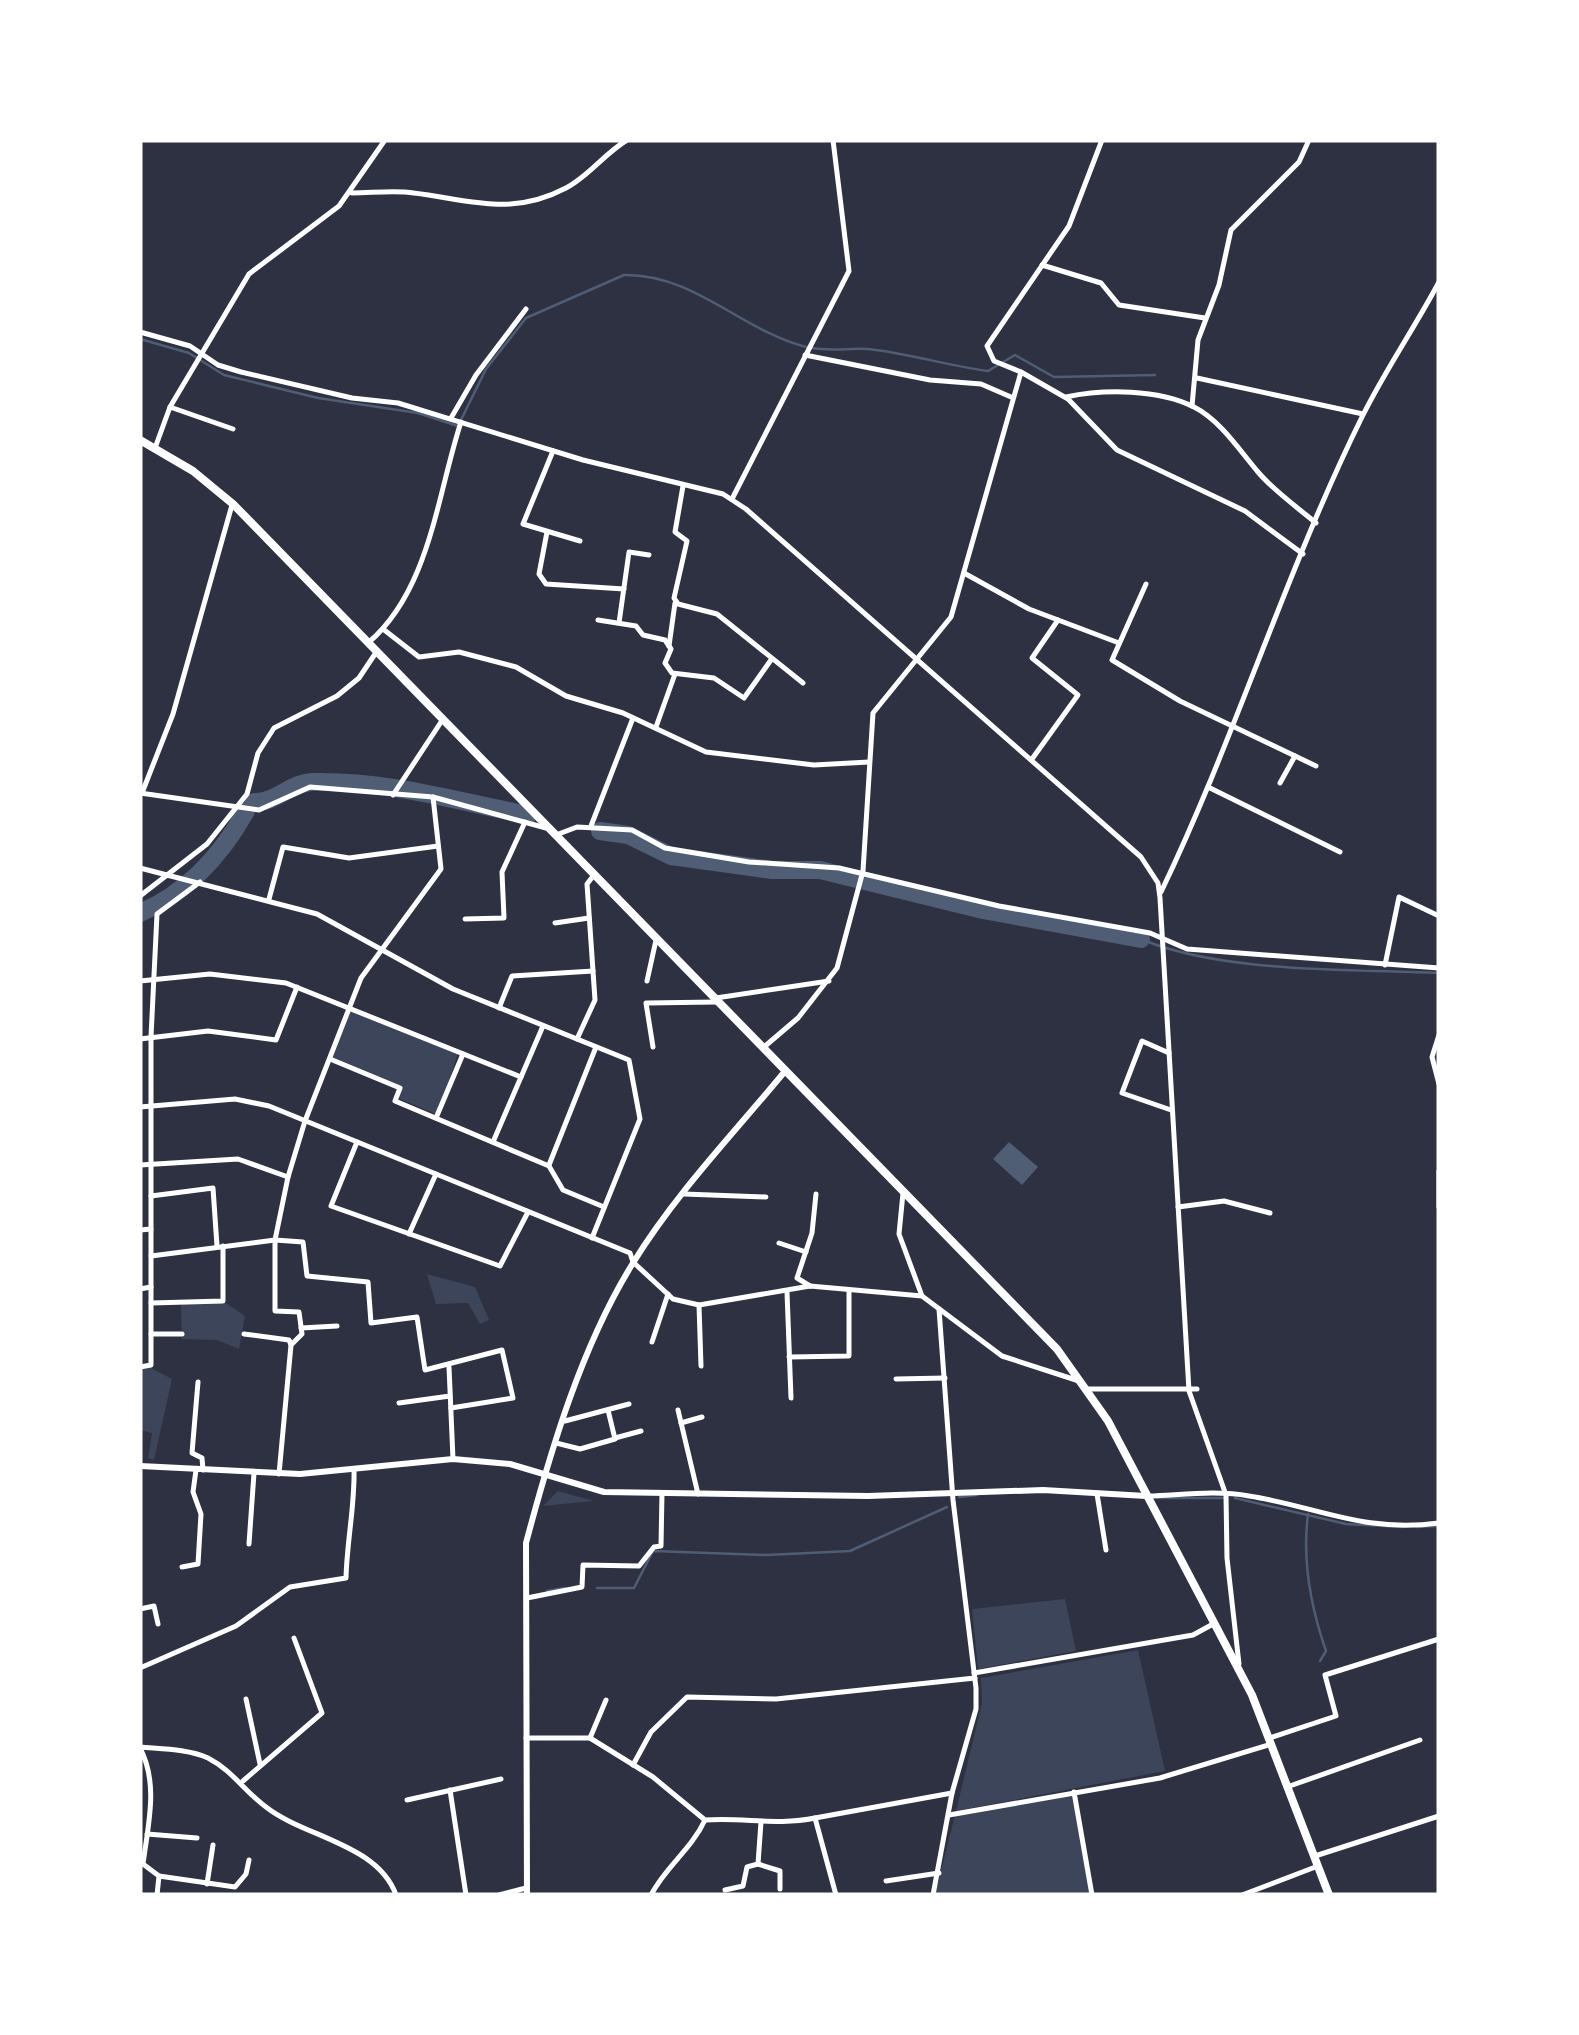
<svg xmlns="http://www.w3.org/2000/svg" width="1579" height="2035" viewBox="0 0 1579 2035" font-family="Figtree,sans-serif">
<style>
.green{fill:#3c4559}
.water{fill:#4f5d75}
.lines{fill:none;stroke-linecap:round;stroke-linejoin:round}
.stream{stroke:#4f5d75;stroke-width:2.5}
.river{stroke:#4f5d75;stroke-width:18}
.minor{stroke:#fff;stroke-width:5}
.tertiary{stroke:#fff;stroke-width:6}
.primary{stroke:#fff;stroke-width:8}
</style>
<rect width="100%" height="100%" fill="#2d3142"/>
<g class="green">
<polygon points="351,1010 458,1053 438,1115 400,1099 401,1087 332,1058"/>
<polygon points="427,1274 475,1287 489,1320 480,1324 468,1303 436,1304"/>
<polygon points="223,1301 245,1316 239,1349 217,1340 182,1339 181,1304"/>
<polygon points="151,1368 172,1379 154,1460 148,1458 152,1433 140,1430 140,1369"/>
<polygon points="558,1491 594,1501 543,1506"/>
<polygon points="1065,1599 1076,1651 978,1669 972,1609"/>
<polygon points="1138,1650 1165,1771 956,1811 982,1703 981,1678"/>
<polygon points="1073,1794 1090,1895 935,1895 955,1815"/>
</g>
<polygon class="water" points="1009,1142 1038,1167 1022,1185 993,1159"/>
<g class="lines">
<g class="stream">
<path d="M140,339L189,353L224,375L318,398L418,413L458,426L486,369L526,318L624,275C695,274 740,330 806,347C826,352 848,348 868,349C908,353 948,366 988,371L1015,355L1054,377L1155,375"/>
<path d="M1141,939C1221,973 1350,969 1439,973"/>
<polyline points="959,1497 977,1495"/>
<polyline points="1157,1498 1223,1498"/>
<polyline points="1235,1498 1346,1524 1403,1527"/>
<path d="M1308,1514C1302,1561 1311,1608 1326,1651L1320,1661"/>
<polyline points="1416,1527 1439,1526"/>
<polyline points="597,1588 634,1588 653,1551 767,1555 850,1551 947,1507"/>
<polyline points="547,1591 565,1588"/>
</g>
<g class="river">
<path d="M254,802C276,803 290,783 312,782C387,780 456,801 528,815"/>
<polyline points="600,831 628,835 671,856 772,870 820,870 983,910 1141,939"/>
<path d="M140,913C188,892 221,856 246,811"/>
</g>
<g class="minor">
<path d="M352,193C372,193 394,190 414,193C471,200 511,217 566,188C589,176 604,154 627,140"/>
<polyline points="1042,265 1101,283 1119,305 1205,318"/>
<polyline points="140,332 190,346 218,365 241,372 352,398 398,403 583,460 723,494 746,509 1141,857 1158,883 1160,898 1189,1391 1226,1495 1227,1558 1239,1664"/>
<polyline points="805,355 930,380 981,384 1011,397"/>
<polyline points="1021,372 994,361 987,346 1069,226 1102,140"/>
<polyline points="1197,378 1363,414"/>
<path d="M1066,397C1104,389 1158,389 1194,407C1220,420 1240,451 1258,472C1274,491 1297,507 1316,523"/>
<polyline points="1192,406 1198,340 1219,285 1231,230 1299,162 1309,140"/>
<polyline points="170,407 233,429"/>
<polyline points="451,418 476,375 526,309"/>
<polyline points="155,448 170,407 249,274 339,206 385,140"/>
<polyline points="553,451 523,524 580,541"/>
<polyline points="683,486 675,532 687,541 674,598 678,604 717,614 803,683"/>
<polyline points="732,499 849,271 833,140"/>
<polyline points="547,532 539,574 546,584 624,589"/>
<polyline points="964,573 1029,609 1119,643"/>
<polyline points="1146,584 1112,660 1180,701 1316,766"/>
<polyline points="598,620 636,626 643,635 665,640 671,649 665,663 672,673 714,678 744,698 771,660"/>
<polyline points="619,623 629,552 649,555"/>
<polyline points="383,629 419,657 459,652 516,667 566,696 623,713 706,752 814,765 869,762"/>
<path d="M368,643C430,590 437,495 461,422"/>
<polyline points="669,646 675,603"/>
<polyline points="656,727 675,674"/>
<polyline points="1032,759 1078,695 1032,658 1058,620"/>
<polyline points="1280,783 1295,756"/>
<polyline points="1210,788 1340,852"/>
<polyline points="140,793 259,810 310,787 433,797 546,828"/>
<polyline points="142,793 173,714 232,505"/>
<polyline points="393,795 443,719"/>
<polyline points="591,826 633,718"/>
<polyline points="556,835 577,827 632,830 665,848 749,862 839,868 999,906 1150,933 1187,949 1439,968"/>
<polyline points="140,868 317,914 453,989 629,1060 640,1119 592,1238"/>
<path d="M1161,892C1236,736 1286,570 1363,415C1386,369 1415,327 1439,282"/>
<polyline points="140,896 207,844 247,794 258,753 274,728 337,696 359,678 377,651"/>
<polyline points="269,899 283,847 349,858 438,846"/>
<polyline points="465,919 504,918 502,872 525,822"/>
<polyline points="555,923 589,918"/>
<polyline points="1385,965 1399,897 1439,916"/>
<polyline points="140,981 210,974 286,983 521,1077"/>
<polyline points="647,981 656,940"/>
<polyline points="716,998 829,981"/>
<polyline points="499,1008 512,976 593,971"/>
<polyline points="1439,1035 1432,1057 1439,1084"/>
<polyline points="140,1039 208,1031 276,1040 297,987"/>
<polyline points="577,1039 595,1000 587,884 594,875"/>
<polyline points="653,1047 646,1003 716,1002"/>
<polyline points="764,1047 798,1018 837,968 863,871 873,713 951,617 1021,372 1068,399 1117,450 1245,511 1303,554"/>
<polyline points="1169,1053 1142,1041 1122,1093 1171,1110"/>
<polyline points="330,1059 400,1088 395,1101 549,1166 563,1190 604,1207"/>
<polyline points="140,1107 235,1099 269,1106 630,1253 633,1262 673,1299 699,1305 810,1286 922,1296 1002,1356 1079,1381"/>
<polyline points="436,1118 463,1054"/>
<polyline points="357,1142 331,1206 500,1266 528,1212"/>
<polyline points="493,1142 543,1026"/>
<polyline points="140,1165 238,1159 288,1177"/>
<polyline points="549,1165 596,1047"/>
<polyline points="1439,1171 1439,1207"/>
<polyline points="903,1193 899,1234 922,1296"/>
<polyline points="684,1194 766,1197"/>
<polyline points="151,1196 213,1188 217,1246"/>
<polyline points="1178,1207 1224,1201 1270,1213"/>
<polyline points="140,1230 151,1229"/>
<polyline points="409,1234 436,1174"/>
<polyline points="779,1243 806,1252"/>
<polyline points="151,1256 275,1240 303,1242 307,1276 368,1282 371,1323 417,1317 425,1370 502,1350 513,1398 451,1408"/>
<polyline points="810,1286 797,1278 812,1233 816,1194"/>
<polyline points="140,1289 151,1287"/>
<polyline points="787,1292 791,1398"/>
<polyline points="151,1303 223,1301 223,1246"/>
<polyline points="699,1305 701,1366"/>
<polyline points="301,1328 337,1326"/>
<polyline points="151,1334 182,1334"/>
<polyline points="244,1334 289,1340 291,1345"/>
<polyline points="652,1342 668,1294"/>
<polyline points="789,1357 849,1356 849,1290"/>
<polyline points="140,1367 151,1365 151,1037 157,914 200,882"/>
<polyline points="449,1367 453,1459"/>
<polyline points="896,1379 945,1378"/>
<polyline points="198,1382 192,1453 202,1458 203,1470"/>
<polyline points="1087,1389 1197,1389"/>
<polyline points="399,1403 450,1396"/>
<polyline points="678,1410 698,1494"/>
<polyline points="565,1421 629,1404"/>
<polyline points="681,1423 702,1417"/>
<polyline points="615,1438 641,1431"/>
<polyline points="556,1443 580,1449 615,1439 608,1410"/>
<polyline points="279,1474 291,1345 302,1334 299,1312 275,1311 275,1240 288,1177 305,1121 361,978 441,869 433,797"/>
<polyline points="1097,1494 1106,1550"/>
<path d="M1149,1496C1181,1495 1217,1490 1249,1496C1319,1507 1362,1533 1439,1523"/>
<polyline points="249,1544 254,1473"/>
<polyline points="182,1567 198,1564 201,1514 193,1492 196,1470"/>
<polyline points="527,1598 582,1587 583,1565 639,1566 654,1547 661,1546 662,1493"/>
<polyline points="140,1609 154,1606 158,1624"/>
<path d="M140,1668L236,1626L290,1587L346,1578C347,1540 355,1505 354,1469"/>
<polyline points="974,1673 1193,1635 1215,1623"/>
<polyline points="246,1699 260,1764"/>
<path d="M526,1738H590L653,1777L705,1820C743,1817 777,1826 815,1818L836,1895"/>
<polyline points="590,1738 606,1700"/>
<polyline points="1270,1738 1336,1716 1325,1675 1439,1639"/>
<path d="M140,1747C162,1749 188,1749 208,1758C233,1771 244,1791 266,1807C304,1837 378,1844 396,1895"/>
<path d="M140,1748C159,1784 148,1825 143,1864L159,1876L157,1895"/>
<polyline points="633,1765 651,1732 687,1697 776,1699 975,1678"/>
<polyline points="243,1781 322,1713 294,1638"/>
<polyline points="1287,1787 1420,1740"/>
<polyline points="450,1790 466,1895"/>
<polyline points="1074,1792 1092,1895"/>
<polyline points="407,1800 501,1779"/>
<polyline points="949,1815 1160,1778 1272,1744"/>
<polyline points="815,1818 952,1793"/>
<polyline points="761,1822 758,1864 780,1871 780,1889"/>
<polyline points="147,1834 197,1838"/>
<polyline points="1315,1856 1439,1816"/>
<polyline points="159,1876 235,1887 246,1874 249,1860"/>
<polyline points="886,1881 939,1873"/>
<polyline points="207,1884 213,1845"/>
<polyline points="725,1890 743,1886 747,1867 758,1864"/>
<polyline points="499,1895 526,1888"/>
<path d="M651,1895C666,1866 691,1850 705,1820"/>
<polyline points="933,1895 952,1793 976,1709 976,1688 953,1500 939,1309"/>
<polyline points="1242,1895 1318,1866"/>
</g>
<g class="tertiary">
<polyline points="140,1466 300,1474 453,1459 510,1464 604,1492 868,1496 1043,1490 1146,1496"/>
<path d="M527,1895L526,1543C551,1449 582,1345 633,1263C676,1193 735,1132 786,1070"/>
</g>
<polyline class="primary" points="140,440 193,471 233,504 1057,1349 1108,1421 1252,1695 1329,1895"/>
</g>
<rect width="1579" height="2035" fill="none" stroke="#ffffff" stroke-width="285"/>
</svg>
